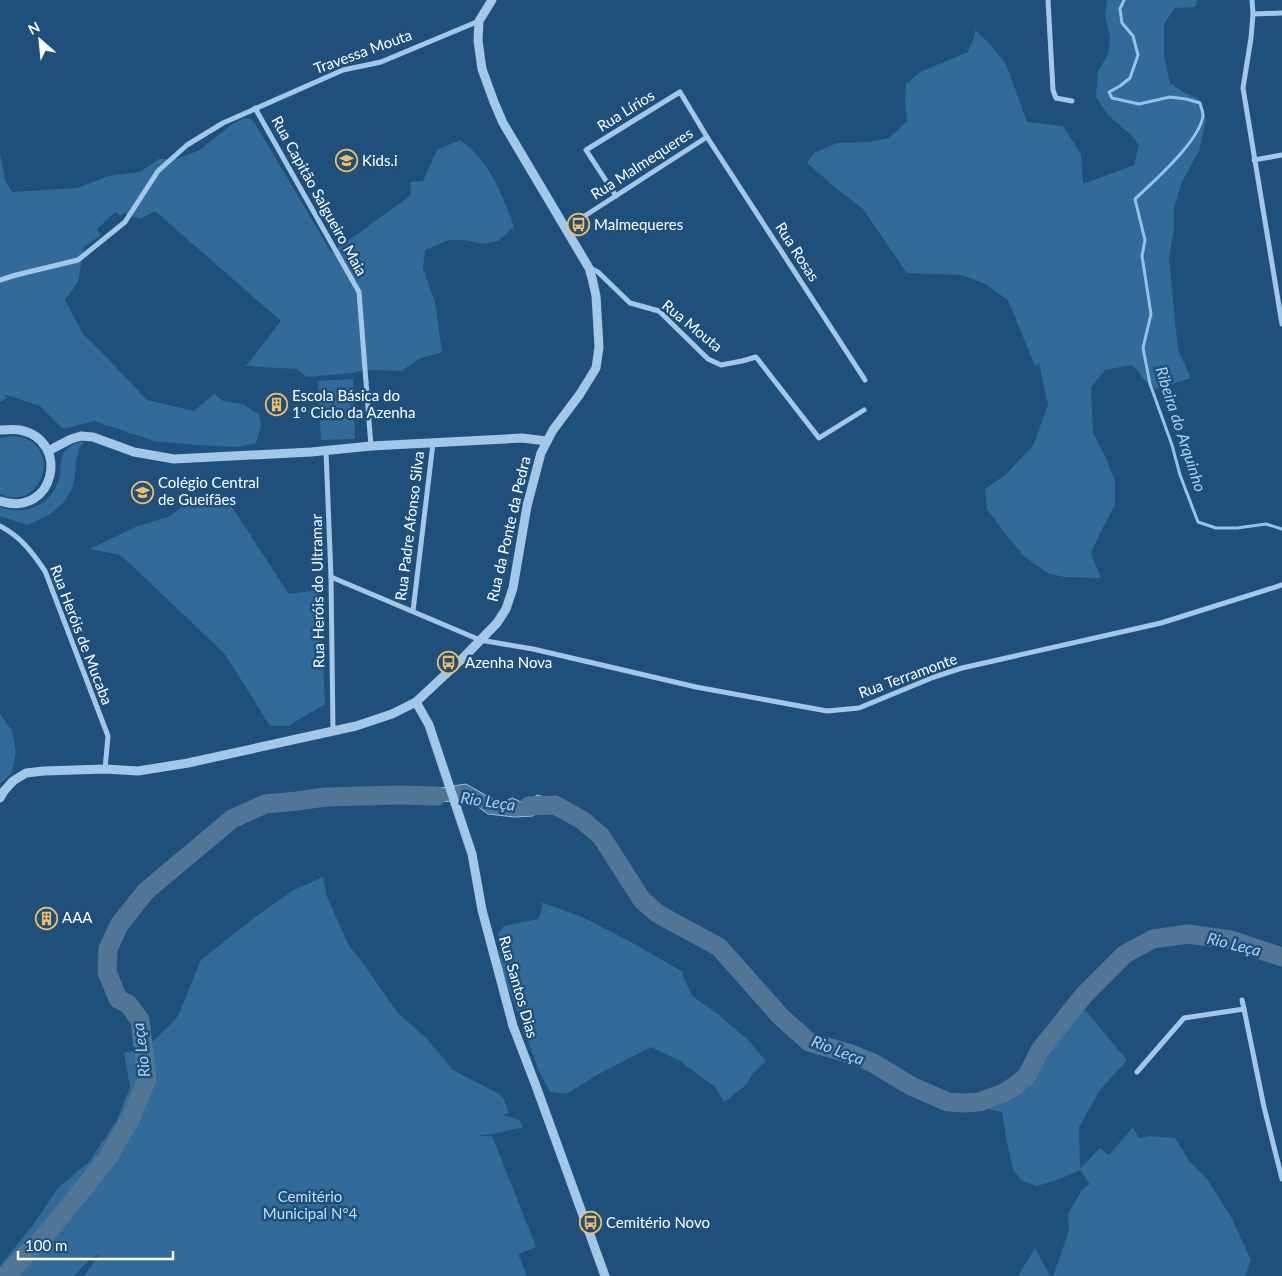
<svg xmlns="http://www.w3.org/2000/svg" width="1282" height="1276" viewBox="0 0 1282 1276" font-family="Lato,sans-serif">
<style>
.green{fill:#326a9a}
.water{fill:#517595;stroke:#95c3e8}
.lines{fill:none;stroke-linecap:round;stroke-linejoin:round}
.stream{stroke:#95c3e8;stroke-width:3}
.river{stroke:#517595;stroke-width:19}
.minor{stroke:#a2c7e7;stroke-width:5}
.tertiary{stroke:#a2c7e7;stroke-width:9}
.labels{text-anchor:middle;stroke-width:5;stroke-linejoin:round;paint-order:stroke}
.street-label{font-size:15px;fill:#fff;stroke:#1f507c}
.poi-label{font-size:15px;fill:#fff;stroke:#1f507c;text-anchor:start}
.park-label{font-size:15px;fill:#c5dff5;stroke:#1f507c}
.water-label{font-size:16px;font-style:italic;fill:#add1ef;stroke:#1f507c}
</style>
<rect width="100%" height="100%" fill="#1f507c"/>
<g class="green">
<polygon points="1107,0 1197,0 1195,7 1175,8 1164,24 1164,56 1170,83 1185,93 1199,99 1206,119 1199,151 1182,182 1174,207 1174,227 1169,259 1178,350 1191,378 1156,389 1143,379 1139,372 1131,365 1105,370 1091,387 1093,433 1106,458 1115,481 1115,505 1101,531 1091,553 1101,578 1064,577 1047,573 1025,557 1010,540 987,509 985,489 1005,475 1033,446 1048,405 1039,363 1035,366 1008,300 985,284 962,275 907,273 863,209 836,188 807,163 814,153 837,143 868,142 889,138 907,121 905,100 906,84 920,72 968,52 975,35 975,30 988,42 1006,64 1027,122 1063,126 1081,154 1083,184 1134,165 1139,145 1131,135 1109,116 1096,97 1098,72 1109,52 1110,37 1105,15"/>
<path d="M244,118L250,119L254,122L331,252L345,243L411,195L410,182L423,181L437,150L460,140C489,160 503,195 514,227L498,241L483,244L465,240H449L425,250L423,268L435,302L442,352L419,359L401,371L372,370L355,372V373L307,377L297,369L246,366L281,321L155,211L140,219L123,213L121,216L115,212L97,229L101,235L84,247L78,282L65,300L83,334L109,360L147,400L194,411L214,394L223,401L243,404L259,415L261,426L256,443L238,447L196,445L154,441L94,421L63,429L40,406L4,394L7,398L0,402V154L5,180L12,192L77,188L109,176L140,172L159,159H177L200,150L231,125Z"/>
<polygon points="353,379 355,439 321,440 318,381"/>
<path d="M14,436C65,441 43,514 0,494V438Z"/>
<path d="M85,441C75,450 77,462 75,474C72,503 52,515 27,525L0,516V507C23,516 49,507 58,482C62,473 59,460 64,452C69,445 77,443 85,441Z"/>
<polygon points="224,495 289,594 320,590 325,704 288,726 270,726 225,654 126,560 120,555 90,549 135,527 168,517 197,497"/>
<polygon points="0,714 12,731 16,752 12,773 0,784"/>
<polygon points="323,877 327,897 349,946 362,962 398,1013 426,1038 446,1061 451,1069 499,1094 504,1099 509,1113 503,1115 519,1120 523,1127 493,1134 475,1136 492,1136 536,1247 518,1254 527,1276 84,1276 100,1254 89,1260 74,1276 0,1276 0,1266 33,1225 59,1187 89,1162 117,1120 130,1087 124,1053 147,1047 170,1025 178,1016 201,960 254,918 292,891"/>
<polygon points="541,902 582,917 631,942 683,972 682,974 692,996 719,1015 748,1040 766,1061 754,1072 746,1085 724,1102 715,1087 680,1061 651,1047 595,1076 567,1094 550,1092 539,1071 501,967 498,933 504,926 538,919 543,906"/>
<polygon points="1085,1010 1127,1060 1100,1090 1079,1127 1080,1169 1100,1148 1109,1155 1133,1127 1139,1138 1151,1136 1175,1138 1190,1162 1208,1180 1232,1219 1251,1260 1245,1276 1053,1276 1069,1231 1068,1214 1082,1190 1090,1184 1080,1170 1060,1179 1037,1186 1022,1181 1013,1169 1007,1143 1002,1112 988,1109 1012,1100 1030,1082 1044,1059 1063,1031"/>
<polygon points="1035,1248 1050,1276 1018,1276"/>
</g>
<polygon class="water" points="466,784 494,800 504,802 512,798 526,804 537,795 552,799 553,807 540,808 539,811 533,816 514,817 488,814 470,801 415,802 413,791 434,789"/>
<g class="lines">
<path class="stream" d="M1124,0L1120,9L1122,23L1133,36L1138,55L1130,78L1120,86L1109,92L1112,98L1139,104L1170,97L1186,99L1200,103C1201,107 1203,112 1203,115C1201,140 1153,182 1135,199L1145,240L1142,256L1151,314L1143,348L1150,384L1172,445L1180,475L1198,522L1216,528H1237L1266,524L1282,529"/>
<g class="river">
<polyline points="529,806 555,805 582,820 601,836 642,900 657,913 669,920 719,947 781,1017 809,1042 851,1054 873,1063 911,1086 948,1102 964,1103 979,1102 1004,1093 1016,1085 1027,1076 1040,1050 1084,995 1125,954 1153,939 1188,934 1231,940 1282,957"/>
<polyline points="5,1276 48,1232 107,1159 131,1118 147,1079 140,1020 128,1004 118,999 107,972 108,949 119,925 146,891 232,819 265,804 297,801 325,797 399,795 437,796"/>
</g>
<g class="minor">
<polyline points="1048,0 1053,90 1056,98 1072,101"/>
<polyline points="1252,0 1253,14 1251,38 1243,88 1282,324"/>
<polyline points="1253,14 1282,13"/>
<polyline points="255,108 359,292 371,446"/>
<polyline points="1254,160 1282,155"/>
<polyline points="616,196 586,150 680,92 707,137 865,380"/>
<polyline points="566,228 707,137"/>
<polyline points="590,268 598,272 630,303 659,311 708,359 721,365 742,361 756,357 819,438 864,410"/>
<polyline points="0,280 16,275 78,260 125,222 158,171 187,145 223,123 343,70 381,62 479,21"/>
<polyline points="326,451 331,577 333,731"/>
<path d="M0,526C21,537 32,552 45,571L108,736L105,769"/>
<polyline points="331,577 480,640 533,649 696,687 827,711 859,708 934,677 962,668 1161,623 1282,585"/>
<polyline points="413,611 433,443"/>
<polyline points="1242,1000 1244,1009"/>
<polyline points="1137,1072 1184,1018 1244,1009 1264,1107 1282,1179"/>
</g>
<g class="tertiary">
<path d="M0,430C6,430 13,429 20,430C71,440 55,519 0,501"/>
<polyline points="48,451 71,439 81,436 93,437 134,452 174,459 311,452 371,446 522,438 547,441"/>
<polyline points="416,702 429,725 472,854 482,910 513,1026 536,1086 605,1276"/>
<polyline points="0,798 4,791 13,781 26,773 44,771 105,769 138,771 188,763 356,726 392,714 416,702 462,659 497,623 506,609 513,588 527,506 541,453 553,430 580,394 596,368 599,347 596,296 592,278 589,268 503,123 494,102 482,69 478,41 479,21 492,0"/>
</g>
</g>
<defs>
<symbol id="school-ring" viewBox="-11 -11 22 22"><circle r="9.5" fill="#1f507c" stroke="#f5bd62" stroke-width="1.5"/><path d="M0-5L7-2L0 1L-7-2ZM-4 1L0 2.5L4 1V4Q0 6-4 4Z" fill="#f5bd62"/></symbol>
<symbol id="bus-ring" viewBox="-11 -11 22 22"><circle r="9.5" fill="#1f507c" stroke="#f5bd62" stroke-width="1.5"/><path d="M-5-6H5V4H4V6H2V4H-2V6H-4V4H-5ZM-3.5-4V0h7V-4ZM-3.5 1.2v1.5H-2V1.2ZM2 1.2v1.5H3.5V1.2Z" fill="#f5bd62"/></symbol>
<symbol id="building-ring" viewBox="-11 -11 22 22"><circle r="9.5" fill="#1f507c" stroke="#f5bd62" stroke-width="1.5"/><path d="M-4-6H4V6H1V3H-1V6H-4ZM-2.5-4.3h1.7v1.8h-1.7ZM.8-4.3h1.7v1.8H.8ZM-2.5-1h1.7V.8h-1.7ZM.8-1h1.7V.8H.8Z" fill="#f5bd62"/></symbol>
</defs>
<g fill-rule="evenodd">
<use href="#school-ring" x="334" y="148" width="25" height="25"/>
<use href="#bus-ring" x="566" y="212" width="25" height="25"/>
<use href="#building-ring" x="264" y="392" width="25" height="25"/>
<use href="#school-ring" x="130" y="480" width="25" height="25"/>
<use href="#bus-ring" x="436" y="650" width="25" height="25"/>
<use href="#building-ring" x="34" y="906" width="25" height="25"/>
<use href="#bus-ring" x="578" y="1210" width="25" height="25"/>
</g>
<g class="labels">
<g class="street-label">
<text transform="translate(363 52) rotate(-20)" y="5">Travessa Mouta</text>
<text transform="translate(626 111) rotate(-32)" y="5">Rua Lírios</text>
<text transform="translate(642 164) rotate(-33)" y="5">Rua Malmequeres</text>
<text transform="translate(319 196) rotate(61)" y="5">Rua Capitão Salgueiro Maia</text>
<text transform="translate(797 252) rotate(57)" y="5">Rua Rosas</text>
<text transform="translate(692 326) rotate(39)" y="5">Rua Mouta</text>
<text transform="translate(410 526) rotate(-83)" y="5">Rua Padre Afonso Silva</text>
<text transform="translate(509 529) rotate(-77)" y="5">Rua da Ponte da Pedra</text>
<text transform="translate(318 591) rotate(-91)" y="5">Rua Heróis do Ultramar</text>
<text transform="translate(81 635) rotate(69)" y="5">Rua Heróis de Mucaba</text>
<text transform="translate(908 676) rotate(-20)" y="5">Rua Terramonte</text>
<text transform="translate(518 987) rotate(74)" y="5">Rua Santos Dias</text>
</g>
<g class="poi-label">
<text x="362" y="166">Kids.i</text>
<text x="594" y="230">Malmequeres</text>
<text x="292" y="401">Escola Básica do<tspan x="292" dy="17">1º Ciclo da Azenha</tspan></text>
<text x="158" y="488">Colégio Central<tspan x="158" dy="17">de Gueifães</tspan></text>
<text x="465" y="668">Azenha Nova</text>
<text x="62" y="923">AAA</text>
<text x="606" y="1228">Cemitério Novo</text>
</g>
<g class="park-label">
<text x="310" y="1202">Cemitério<tspan x="310" dy="17">Municipal Nº4</tspan></text>
</g>
<g class="water-label">
<text transform="translate(1181 429) rotate(72)" y="6">Ribeira do Arquinho</text>
<text transform="translate(488 801) rotate(8)" y="6">Rio Leça</text>
<text transform="translate(1234 944) rotate(14)" y="6">Rio Leça</text>
<text transform="translate(141 1050) rotate(-97)" y="6">Rio Leça</text>
<text transform="translate(838 1050) rotate(21)" y="6">Rio Leça</text>
</g>
</g>
<g transform="translate(40 40) rotate(333)" stroke="#1f507c" stroke-width="4" paint-order="stroke">
<path d="M0-4L9 19L0 12L-9 19Z" fill="#ffffff"/>
<text y="-8" font-size="14" font-weight="bold" text-anchor="middle" fill="#ffffff">N</text>
</g>
<path d="M18 1251v8h155v-8" fill="none" stroke="#ffffff" stroke-width="2.5"/>
<text x="25" y="1251" font-size="15" fill="#ffffff" stroke="#1f507c" stroke-width="4" paint-order="stroke">100 m</text>
</svg>
